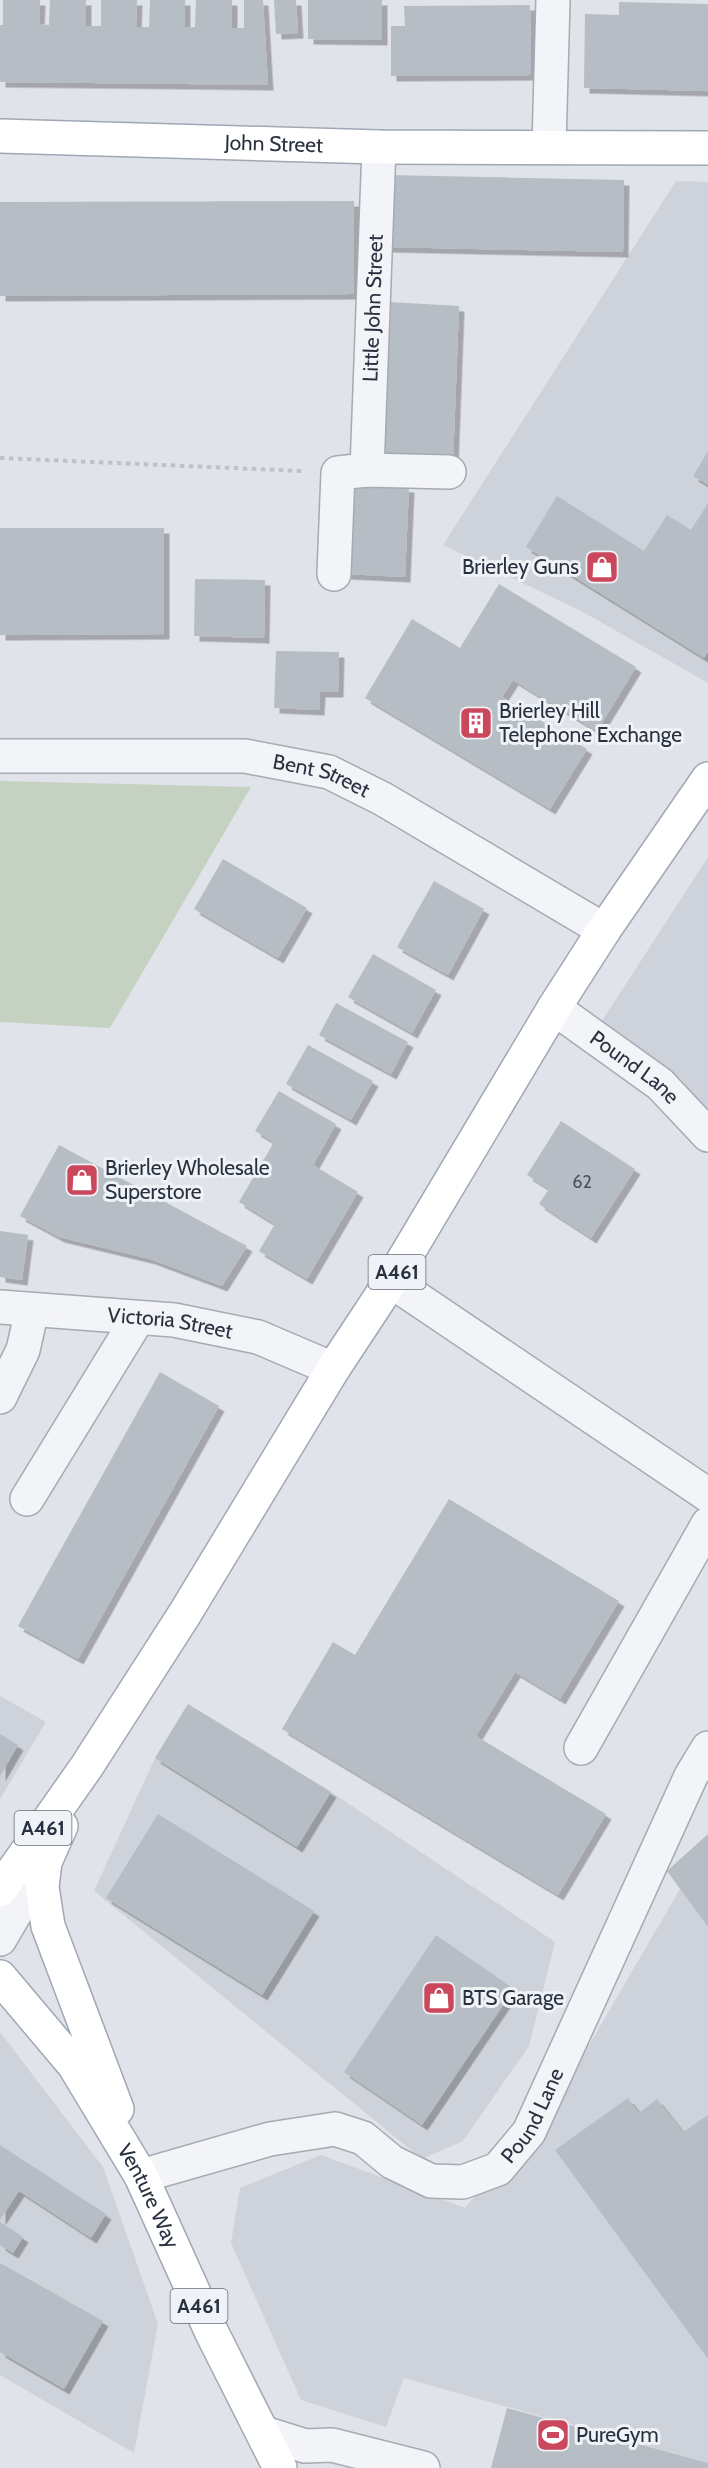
<svg xmlns="http://www.w3.org/2000/svg" width="708" height="2468" viewBox="0 0 708 2468" font-family="Cabin,sans-serif">
<style>
.built{fill:#ced2db}
.green{fill:#c6d2c1}
.building{fill:#b7bdc5;filter:url(#shadow)}
.lines{fill:none;stroke-linecap:round;stroke-linejoin:round}
.minor-casing{stroke:#a5aab3;stroke-width:36}
.major-casing{stroke:#a0a8b4;stroke-width:36}
.path{stroke:#bec1c7;stroke-width:4;stroke-dasharray:4.5 4.5;stroke-linecap:butt}
.minor{stroke:#f3f4f7;stroke-width:33}
.major{stroke:#fff;stroke-width:33}
.labels{text-anchor:middle;stroke-width:6;stroke-linejoin:round;paint-order:stroke}
.number-label{font-size:18px;fill:#4c5461}
.shield{fill:#eff2f6;stroke:#646b77;stroke-width:1.5}
.shield-label{font-size:20px;font-weight:bold;fill:#293140}
.street-label{font-size:21px;fill:#293140;stroke:#eff2f6}
.poi-label{font-size:21px;fill:#293140;stroke:#eff2f6;text-anchor:start}
</style>
<defs>
<filter id="shadow"><feDropShadow dx="5.5" dy="5.5" stdDeviation="0" flood-color="#0004"/></filter>
</defs>
<rect width="100%" height="100%" fill="#e0e3e9"/>
<g class="built">
<polygon points="676,181 708,182 708,683 583,612 443,545"/>
<polygon points="708,857 708,1135 602,1021"/>
<polygon points="0,1696 46,1722 0,1799"/>
<polygon points="188,1704 331,1792 555,1942 529,2046 463,2141 422,2159 94,1891 155,1758"/>
<polygon points="708,1841 708,2463 404,2378 386,2427 301,2400 231,2243 240,2188 321,2155 465,2208 560,2095"/>
<polygon points="0,2032 103,2167 158,2324 134,2453 0,2375"/>
</g>
<polygon class="green" points="0,781 251,787 110,1028 0,1022"/>
<g class="building">
<polygon points="3,0 40,0 39,24 49,25 50,0 86,0 86,26 101,26 101,0 137,0 136,27 149,27 150,0 185,0 185,28 195,27 196,0 232,0 232,28 244,28 244,0 263,0 268,85 0,82 0,25 3,25"/>
<polygon points="274,0 296,0 298,33 276,34"/>
<polygon points="308,0 382,0 382,40 308,39"/>
<polygon points="619,2 708,4 708,91 584,88 585,14 619,15"/>
<polygon points="530,5 531,75 391,76 391,26 405,26 404,6"/>
<polygon points="387,175 624,180 623,252 385,247"/>
<polygon points="354,201 354,294 0,296 0,202"/>
<polygon points="389,302 459,306 453,462 382,459"/>
<polygon points="708,451 708,485 693,476"/>
<polygon points="349,485 409,487 405,577 345,574"/>
<polygon points="557,496 644,551 667,515 691,530 708,503 708,652 704,658 526,547"/>
<polygon points="0,528 164,528 164,634 0,635"/>
<polygon points="195,579 265,580 264,638 194,636"/>
<polygon points="499,584 636,667 597,731 513,680 502,697 587,749 550,809 365,698 412,619 460,648"/>
<polygon points="276,651 339,652 338,692 320,692 319,710 274,708"/>
<polygon points="223,859 307,908 278,958 194,909"/>
<polygon points="434,881 484,909 448,975 397,947"/>
<polygon points="373,954 436,990 412,1033 348,997"/>
<polygon points="336,1003 408,1042 391,1074 319,1035"/>
<polygon points="308,1045 373,1081 351,1120 286,1084"/>
<polygon points="279,1091 336,1124 313,1165 358,1192 307,1279 259,1251 275,1224 239,1202 274,1142 255,1131"/>
<polygon points="561,1121 635,1169 591,1238 539,1204 549,1189 527,1175"/>
<polygon points="59,1145 247,1246 222,1286 150,1259 59,1237 20,1216"/>
<polygon points="0,1231 28,1235 22,1280 0,1277"/>
<polygon points="160,1372 219,1406 78,1659 18,1626"/>
<polygon points="449,1499 619,1601 560,1699 515,1672 476,1736 606,1814 558,1895 282,1729 333,1642 355,1655"/>
<polygon points="188,1704 331,1792 297,1847 155,1758"/>
<polygon points="0,1734 18,1745 0,1776"/>
<polygon points="158,1814 314,1911 262,1995 106,1898"/>
<polygon points="708,1834 708,1927 667,1871"/>
<polygon points="436,1935 514,1989 422,2125 344,2072"/>
<polygon points="628,2098 639,2113 657,2099 683,2132 708,2115 708,2359 555,2150"/>
<polygon points="0,2145 106,2214 91,2238 19,2191 0,2220"/>
<polygon points="0,2222 23,2237 13,2253 0,2245"/>
<polygon points="0,2263 103,2321 64,2389 0,2352"/>
<polygon points="507,2408 708,2463 708,2468 491,2468"/>
</g>
<g class="lines">
<defs>
<g id="minor">
<polyline points="549,146 553,0"/>
<path id="s1" d="M367,470L379,147"/>
<polyline points="334,574 338,473 367,470 449,472"/>
<path id="s2" d="M0,756H245L329,772L383,799L604,930"/>
<path id="s3" d="M554,1008L660,1084L708,1135"/>
<polyline points="391,1281 708,1495"/>
<path id="s4" d="M0,1307L174,1320L258,1337L333,1369"/>
<polyline points="0,1397 23,1350 32,1310"/>
<polyline points="27,1499 138,1318"/>
<polyline points="581,1748 708,1524"/>
<polyline points="0,1939 45,1862"/>
<path id="s5" d="M141,2176L270,2139L335,2129L363,2138L392,2162L431,2181L463,2182L498,2169L529,2132L691,1776L708,1748"/>
<polyline points="264,2433 305,2446 332,2445 423,2468"/>
</g>
<g id="major">
<path id="s6" d="M0,136L379,147L708,148"/>
<polyline points="61,1826 45,1862 42,1887 48,1926 117,2109"/>
<polyline points="0,1890 87,1766 184,1615 333,1369 391,1281 554,1008 604,930 708,779"/>
<path id="s7" d="M0,1977L74,2065L141,2176L212,2333L280,2468"/>
</g>
</defs>
<use href="#minor" class="minor-casing"/>
<use href="#major" class="major-casing"/>
<polyline class="path" points="0,458 302,471"/>
<use href="#minor" class="minor"/>
<use href="#major" class="major"/>
</g>
<defs>
<symbol id="shop-square" viewBox="-11 -11 22 22"><rect x="-9" y="-9" width="18" height="18" rx="4" fill="#cb475b" stroke="#eff2f6"/><path d="M-5-2.5h2.3a2.7 3.5 0 0 1 5.4 0H5L5.5 6h-11ZM-1.5-2.5h3a1.5 2.3 0 0 0-3 0Z" fill="#fff"/></symbol>
<symbol id="building-square" viewBox="-11 -11 22 22"><rect x="-9" y="-9" width="18" height="18" rx="4" fill="#cb475b" stroke="#eff2f6"/><path d="M-4-6H4V6H1V3H-1V6H-4ZM-2.5-4.3h1.7v1.8h-1.7ZM.8-4.3h1.7v1.8H.8ZM-2.5-1h1.7V.8h-1.7ZM.8-1h1.7V.8H.8Z" fill="#fff"/></symbol>
<symbol id="stadium-square" viewBox="-11 -11 22 22"><rect x="-9" y="-9" width="18" height="18" rx="4" fill="#cb475b" stroke="#eff2f6"/><path d="M0-5a6.5 5 0 1 0 0 10a6.5 5 0 1 0 0-10ZM-3.5-1.8h7v3.6h-7Z" fill="#fff"/></symbol>
</defs>
<g fill-rule="evenodd">
<use href="#shop-square" x="583" y="548" width="38" height="38"/>
<use href="#building-square" x="457" y="704" width="38" height="38"/>
<use href="#shop-square" x="63" y="1161" width="38" height="38"/>
<use href="#shop-square" x="420" y="1979" width="38" height="38"/>
<use href="#stadium-square" x="534" y="2416" width="38" height="38"/>
</g>
<g class="labels">
<g class="number-label">
<text x="582" y="1188">62</text>
</g>
<g class="shield">
<rect x="368.5" y="1255" width="57" height="34" rx="4.5"/>
<rect x="14.5" y="1811" width="57" height="34" rx="4.5"/>
<rect x="170.5" y="2289" width="57" height="34" rx="4.5"/>
</g>
<g class="shield-label">
<text x="397" y="1279">A461</text>
<text x="43" y="1835">A461</text>
<text x="199" y="2313">A461</text>
</g>
<g class="street-label">
<text dy="7" stroke="none"><textPath href="#s6" startOffset="274">John Street</textPath></text>
<text dy="7" stroke="none"><textPath href="#s1" startOffset="162">Little John Street</textPath></text>
<text dy="7" stroke="none"><textPath href="#s2" startOffset="324">Bent Street</textPath></text>
<text dy="7" stroke="none"><textPath href="#s3" startOffset="100">Pound Lane</textPath></text>
<text dy="7" stroke="none"><textPath href="#s4" startOffset="171">Victoria Street</textPath></text>
<text dy="7" stroke="none"><textPath href="#s5" startOffset="444">Pound Lane</textPath></text>
<text dy="7" stroke="none"><textPath href="#s7" startOffset="266">Venture Way</textPath></text>
</g>
<g class="poi-label">
<text x="579" y="574" text-anchor="end">Brierley Guns</text>
<text x="499" y="718">Brierley Hill<tspan x="499" dy="24">Telephone Exchange</tspan></text>
<text x="105" y="1175">Brierley Wholesale<tspan x="105" dy="24">Superstore</tspan></text>
<text x="462" y="2005">BTS Garage</text>
<text x="576" y="2442">PureGym</text>
</g>
</g>
</svg>
